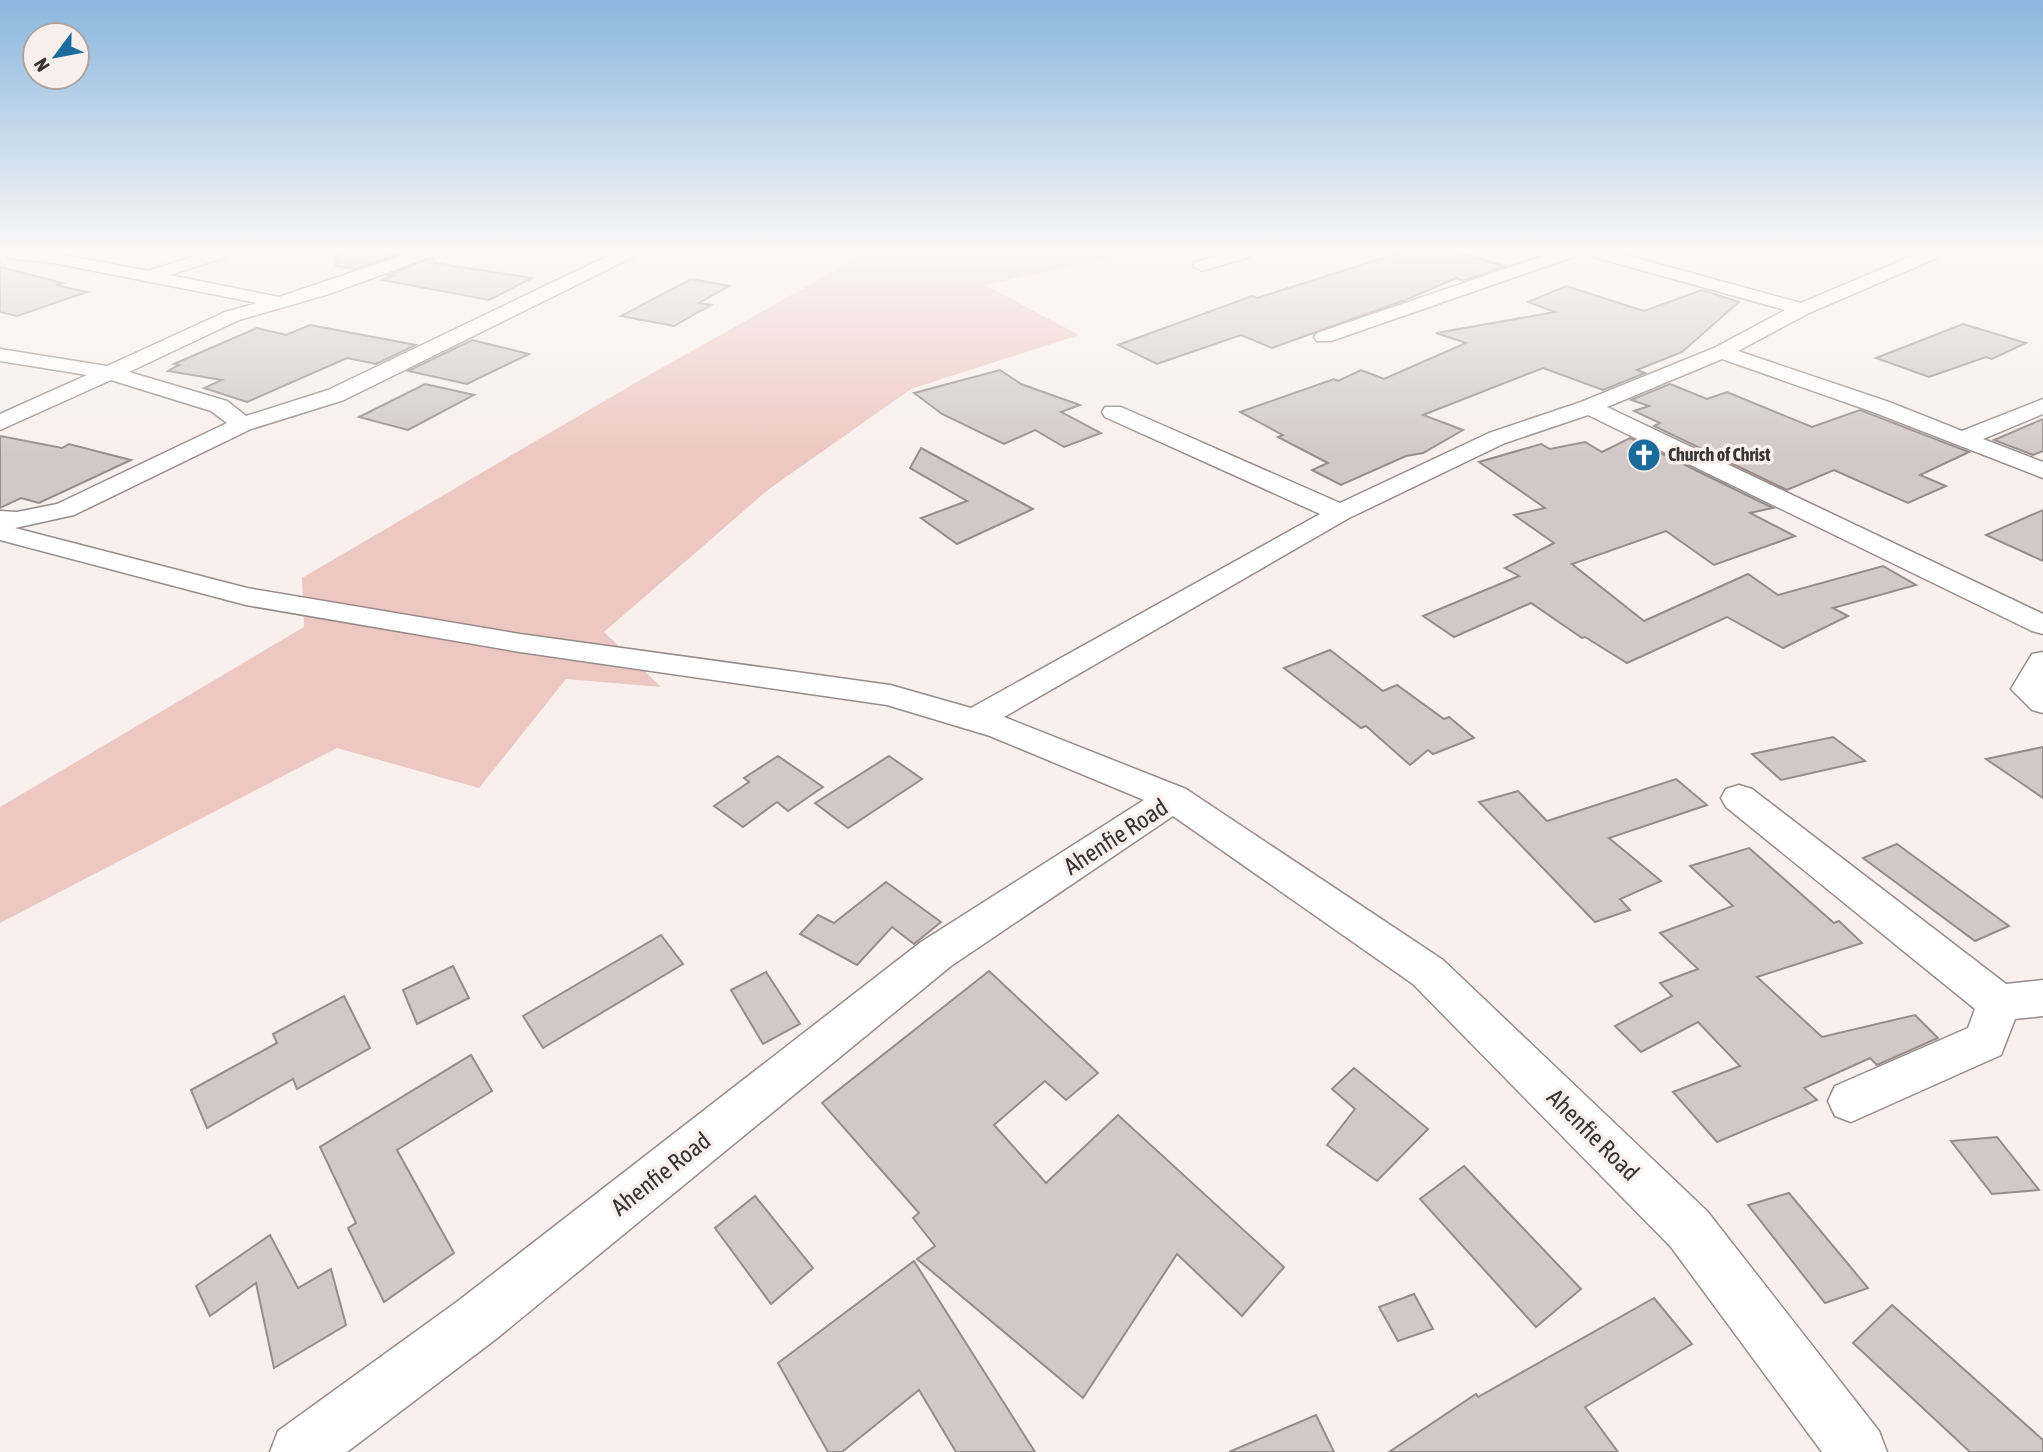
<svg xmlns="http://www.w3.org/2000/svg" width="2043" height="1452" viewBox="0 0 2043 1452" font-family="'Asap Condensed',sans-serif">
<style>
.green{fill:#edc7c1}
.building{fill:#d2c8c7;stroke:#968c8b;stroke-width:2}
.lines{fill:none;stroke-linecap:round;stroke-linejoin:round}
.minor-casing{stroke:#968c8b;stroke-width:3}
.minor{fill:#fff;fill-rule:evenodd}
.labels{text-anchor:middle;stroke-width:7;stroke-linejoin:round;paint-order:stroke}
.far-poi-label{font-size:18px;font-weight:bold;fill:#383434;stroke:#f9efed;text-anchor:start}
.near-street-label{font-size:24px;fill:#383434;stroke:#f9efed}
</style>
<rect width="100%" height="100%" fill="#f9efed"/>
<polygon class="green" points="866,253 1130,253 985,285 1079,335 911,389 769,489 604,632 661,687 566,679 479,788 337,748 0,923 0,807 304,627 302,578 635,383"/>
<g class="building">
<polygon points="337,253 402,253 354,269 336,266"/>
<polygon points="1399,253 1459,253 1505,266 1463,281 1456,278 1408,299 1272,348 1241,335 1157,364 1118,345 1252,296 1257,298"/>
<polygon points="433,257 434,263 532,278 489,300 382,280 393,276 388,275"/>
<polygon points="0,267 63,283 56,285 87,292 17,316 0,312"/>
<polygon points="691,279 729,286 699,303 711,305 674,326 621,316"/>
<polygon points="1566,286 1644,311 1702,290 1739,302 1682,352 1637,370 1645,373 1603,390 1543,368 1423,415 1463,430 1423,453 1406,456 1341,485 1312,470 1328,463 1278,437 1283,435 1240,412 1334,379 1338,381 1361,370 1384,379 1466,343 1436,333 1555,312 1528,302"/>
<polygon points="1963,324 2026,343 1992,359 1986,357 1929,377 1876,358"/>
<polygon points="310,325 416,345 376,364 347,358 247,402 204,388 222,380 168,371 179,365 174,364 257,328 286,335"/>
<polygon points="472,340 529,354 467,384 408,371"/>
<polygon points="1000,370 1021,384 1080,405 1061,412 1101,433 1064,447 1035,430 1004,444 942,414 914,393"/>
<polygon points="425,384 474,395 408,430 359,417"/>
<polygon points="1670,384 1707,399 1727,392 1812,427 1860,410 1969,452 1920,475 1946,486 1908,503 1834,470 1787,490 1654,426 1660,423 1634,411 1649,406 1631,400"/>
<polygon points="2043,419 2043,451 2033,455 1994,440"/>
<polygon points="0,436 62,448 69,444 131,460 39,503 21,498 0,508"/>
<polygon points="1630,438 1773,508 1750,513 1795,536 1714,565 1666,531 1572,564 1644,621 1748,574 1778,595 1883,566 1916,585 1833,608 1848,616 1783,648 1727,617 1627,663 1585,637 1582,638 1531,603 1454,637 1423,616 1519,576 1505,568 1554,543 1514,515 1545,508 1479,462 1541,444 1550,449 1585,442 1602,452"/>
<polygon points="921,448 1033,509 957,544 921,518 967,501 910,468"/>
<polygon points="2043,510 2043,561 1986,535"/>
<polygon points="1330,650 1383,691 1397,685 1444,719 1449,717 1474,738 1433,754 1428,750 1410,765 1366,726 1361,728 1284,668"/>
<polygon points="1833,737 1865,761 1781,780 1752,754"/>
<polygon points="2043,747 2043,798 1986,759"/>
<polygon points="778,756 823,787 788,811 777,802 743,827 714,806 749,782 744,778"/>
<polygon points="889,756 922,779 848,828 815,803"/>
<polygon points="1676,779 1707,805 1609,838 1661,881 1620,899 1630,910 1595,922 1479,802 1518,791 1547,821"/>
<polygon points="1897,844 2009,926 1975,941 1863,858"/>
<polygon points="1749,848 1834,923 1839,921 1862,943 1757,977 1822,1037 1915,1015 1938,1038 1877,1065 1870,1058 1804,1088 1817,1100 1717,1142 1673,1092 1740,1066 1698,1022 1641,1052 1615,1026 1672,996 1660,983 1698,969 1660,933 1733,906 1690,866"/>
<polygon points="886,882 941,922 914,944 892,927 857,965 800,934 818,915 834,923"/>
<polygon points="661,935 683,964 543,1048 523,1016"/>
<polygon points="453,966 469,998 417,1024 403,990"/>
<polygon points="989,971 1098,1073 1066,1100 1045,1081 994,1125 1046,1183 1118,1115 1284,1267 1242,1316 1177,1254 1083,1398 917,1259 935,1246 913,1218 919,1213 822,1103"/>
<polygon points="766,972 800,1024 763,1044 731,990"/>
<polygon points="344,996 370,1048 297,1089 293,1079 207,1128 191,1090 277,1043 273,1034"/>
<polygon points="471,1055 492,1091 397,1150 454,1253 384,1302 348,1228 356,1223 320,1147"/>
<polygon points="1354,1068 1428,1129 1377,1181 1327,1145 1355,1109 1332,1089"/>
<polygon points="1997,1137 2039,1190 1992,1194 1951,1141"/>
<polygon points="1464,1166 1581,1289 1536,1327 1420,1199"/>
<polygon points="1789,1193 1868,1288 1825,1303 1748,1205"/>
<polygon points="755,1196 813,1268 771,1304 715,1228"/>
<polygon points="270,1235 298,1288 331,1269 346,1325 274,1368 256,1283 210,1316 196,1286"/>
<polygon points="914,1261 1035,1452 956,1452 919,1390 842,1452 828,1452 778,1363"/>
<polygon points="1414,1294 1433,1329 1398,1341 1379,1307"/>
<polygon points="1654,1298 1692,1344 1585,1407 1618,1452 1389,1452 1476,1394 1478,1397"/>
<polygon points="1892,1305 2043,1440 2043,1452 1970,1452 1853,1343"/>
<polygon points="1316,1415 1334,1452 1229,1452"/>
</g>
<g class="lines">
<defs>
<g id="minor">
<polygon points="6,253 54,253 148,271 204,253 228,253 226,257 170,275 279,297 409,253 432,253 430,257 329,294 239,320 129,372 227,401 246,416 328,390 614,253 635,253 633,257 344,400 251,429 74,515 15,528 247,588 520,634 890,685 971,708 1320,514 1105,417 1102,412 1105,407 1121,407 1340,503 1489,433 1581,402 1714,348 1785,310 1594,257 1592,253 1618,253 1801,303 1919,253 1941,253 1939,257 1809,313 1738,351 1889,402 1962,431 2043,399 2043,414 1983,439 2043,462 2043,478 1873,412 1722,359 1607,407 2043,614 2043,634 2032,631 1588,415 1505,443 1349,518 1004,717 1186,789 1443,960 1707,1211 1879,1431 1887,1452 1822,1452 1671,1247 1413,984 1173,816 951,966 496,1339 347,1452 270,1452 278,1431 458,1301 921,942 1144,800 990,736 887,705 520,652 246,605 0,540 0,511 17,512 57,504 227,423 211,411 111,380 0,430 0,414 87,375 0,361 0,349 107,366 225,312 257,303 54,263 14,259 8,258"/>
<polygon points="1227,253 1251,253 1249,257 1202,271 1193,266 1196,262"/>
<polygon points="1552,253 1575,253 1573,257 1331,341 1317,341 1314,337 1317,333"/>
<polygon points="2043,652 2043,713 2032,710 2011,689 2032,654"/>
<polygon points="1739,785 1752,789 2006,984 2043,980 2043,1016 2015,1019 2001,1055 1851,1122 1835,1116 1828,1101 1835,1086 1968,1028 1975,1009 1726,807 1721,798 1726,789"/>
</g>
</defs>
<use href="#minor" class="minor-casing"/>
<use href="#minor" class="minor"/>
</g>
<linearGradient id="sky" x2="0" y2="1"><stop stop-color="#89b6de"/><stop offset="0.55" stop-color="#fcf8f7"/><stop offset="1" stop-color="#fcf8f7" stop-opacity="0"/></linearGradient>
<rect width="2043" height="456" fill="url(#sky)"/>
<defs>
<symbol id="church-disc" viewBox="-11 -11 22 22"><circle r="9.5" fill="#1b6c9d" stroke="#f9efed"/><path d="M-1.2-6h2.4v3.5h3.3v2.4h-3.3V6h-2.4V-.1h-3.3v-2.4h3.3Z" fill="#fff"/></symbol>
</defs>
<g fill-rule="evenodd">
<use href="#church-disc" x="1625" y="436" width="38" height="38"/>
</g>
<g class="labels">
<g class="far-poi-label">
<text x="1668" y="461">Church of Christ</text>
</g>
<g class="near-street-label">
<text transform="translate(1116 837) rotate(-33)" y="8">Ahenfie Road</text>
<text transform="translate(1593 1135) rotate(45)" y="8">Ahenfie Road</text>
<text transform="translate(661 1174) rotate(-38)" y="8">Ahenfie Road</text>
</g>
</g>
<g transform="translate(56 56) rotate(238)"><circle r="33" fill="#f9efed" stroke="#aca4a3" stroke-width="2"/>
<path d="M0-5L12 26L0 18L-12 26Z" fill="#1b6c9d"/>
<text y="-10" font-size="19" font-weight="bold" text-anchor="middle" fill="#383434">N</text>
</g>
</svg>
